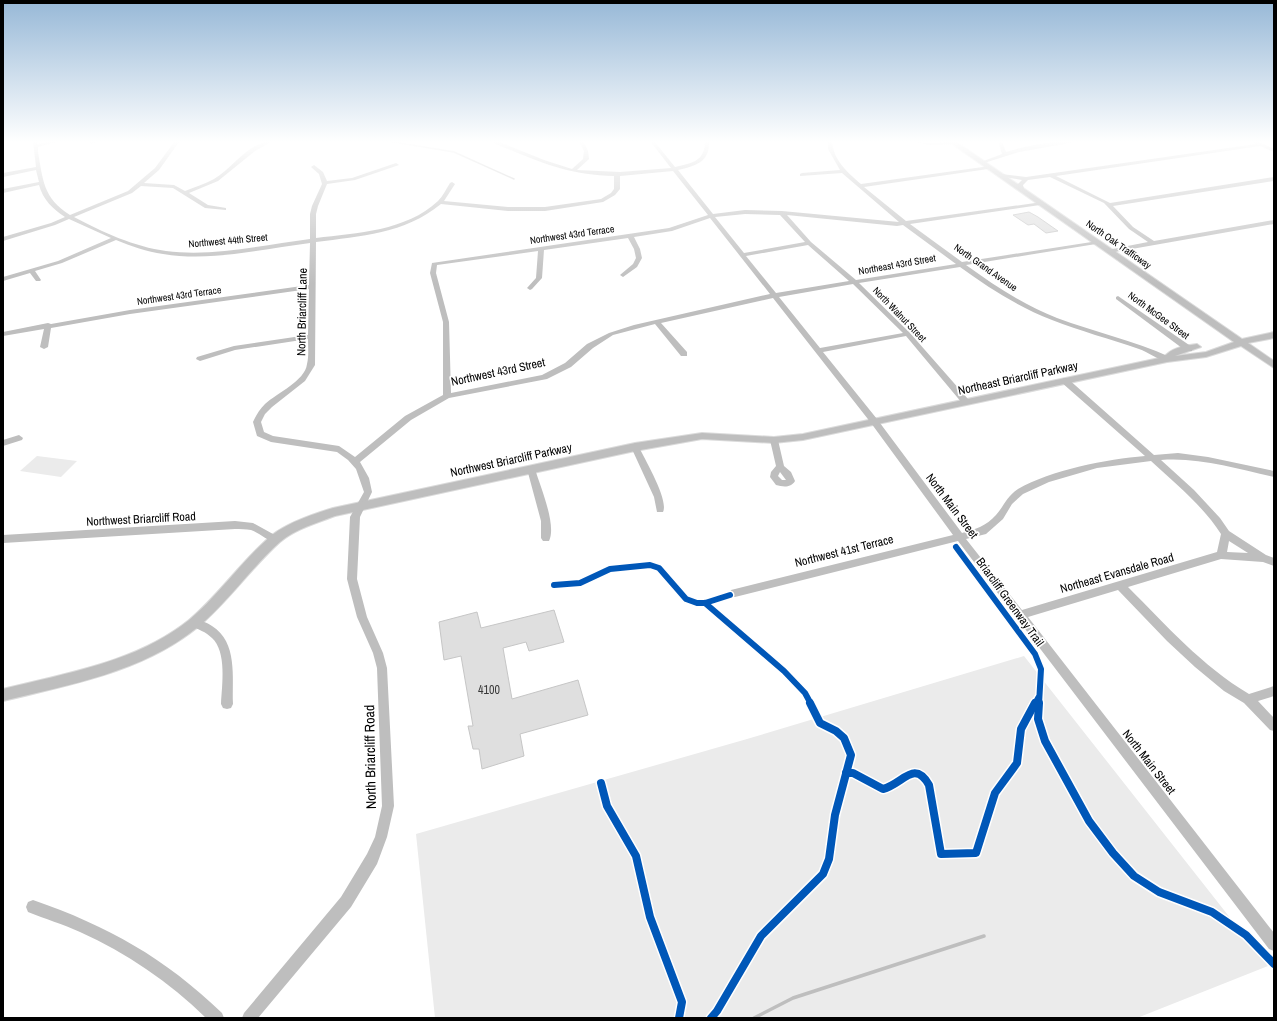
<svg xmlns="http://www.w3.org/2000/svg" width="1277" height="1021" viewBox="0 0 1277 1021" font-family="'Archivo Narrow',sans-serif">
<style>
.green{fill:#ebebeb}
.lines{fill:none;stroke-linecap:round;stroke-linejoin:round}
.stream-far1{stroke:#bebebe;stroke-width:1.5}
.stream{stroke:#bebebe;stroke-width:3.5}
.building{fill:#dfdfdf;stroke:#c6c6c6}
.major-casing{stroke:#dbdbdb;stroke-width:2}
.minor{fill:#bebebe;fill-rule:evenodd}
.major{fill:#bebebe;fill-rule:evenodd}
.cycleway-far1-casing{stroke:#fff;stroke-width:9}
.cycleway-casing{stroke:#fff;stroke-width:11}
.cycleway-far1{stroke:#0057b8;stroke-width:6}
.cycleway{stroke:#0057b8;stroke-width:8}
.labels{text-anchor:middle;stroke-width:3.5;stroke-linejoin:round;paint-order:stroke}
.far-street-label{font-size:10px;fill:#000;stroke:#fff}
.street-label{font-size:12px;fill:#000;stroke:#fff}
.near-number-label{font-size:12px;fill:#383838}
.near-street-label{font-size:14px;fill:#000;stroke:#fff}
</style>
<rect width="100%" height="100%" fill="#fff"/>
<g class="green">
<polygon points="37,456 77,461 61,477 20,471"/>
<polygon points="1024,656 1268,966 1137,1018 435,1018 416,834 747,739"/>
</g>
<g class="lines">
<polyline class="stream-far1" points="388,141 454,152 514,179"/>
<polyline class="stream" points="754,1018 793,998 984,936"/>
</g>
<g class="building">
<polygon points="1029,212 1038,217 1058,231 1046,233 1034,224 1028,225 1013,215"/>
<polygon points="554,610 564,642 529,651 526,642 503,648 512,699 578,680 588,715 520,734 524,756 482,769 479,749 473,749 468,726 473,726 461,656 444,660 439,622 477,612 481,628"/>
</g>
<g class="lines">
<defs>
<path id="major" d="M948,141H955L1242,339L1274,332V338L1248,343L1274,361V368L1241,346L1206,357L1167,362L803,440L774,443L702,439L635,451L335,516C317,523 295,529 280,542C251,568 228,602 198,627C143,672 69,685 3,701V689C66,673 137,662 189,620C219,595 242,560 272,535C289,522 313,514 333,508L635,443L702,433L774,437L803,434L1164,357C1172,347 1185,346 1197,344L1201,347L1175,356L1206,352L1234,342Z"/>
</defs>
<use href="#major" class="major-casing"/>
<g class="minor">
<path d="M33,141H37V144L52,141H60L38,147V152C43,180 43,198 70,215L128,191L155,168L175,141L179,142L159,170L144,183L174,185L185,191C194,187 205,184 214,179C233,168 249,141 273,141L255,151L218,181L189,193L208,205L226,208V210L205,208L173,188L141,186L132,193L74,217C102,232 135,247 166,251C214,257 262,245 310,239V214L312,206L322,184L319,174L311,167L314,165L323,172L327,181L352,178L396,163L399,165L355,180L327,184L318,206L316,214V238C357,233 406,231 438,201C443,196 446,189 450,183L452,182L455,184L444,201L508,207H545L601,199L611,193L614,189V176C574,175 549,166 513,151C506,148 496,145 491,141H497L544,160L572,169L583,159L584,151L579,141H583L588,151L589,159L577,170L620,172L671,168L650,141H654L675,167C693,163 705,161 705,141H709C710,162 696,166 678,170L713,214L745,210L782,211L899,222L842,173L800,176V174L802,173L840,170L828,149V141H832C833,160 848,173 861,184L990,166V168L988,169L864,187L906,221L1042,202V204L1040,205L910,224L962,262L1098,241L1099,242L1096,244L966,265C995,286 1024,305 1057,318C1094,332 1133,340 1170,357V361C1160,362 1148,352 1139,349C1110,339 1080,331 1052,320C1018,307 989,288 960,267L859,283L910,333L968,399L969,401L968,403H962L906,336L823,352L877,419L962,533C976,529 986,526 996,515C1004,506 1007,496 1018,489C1051,470 1107,459 1145,456L1061,382L1060,380L1064,378H1067L1154,455L1178,453L1208,457L1274,471V477C1237,469 1199,457 1161,460L1194,490L1220,518L1229,531L1266,555L1274,558V566L1263,562L1221,559L1128,587C1166,625 1202,666 1249,694L1274,686V696L1258,701L1274,718V731L1270,730L1244,703L1224,691L1195,667L1167,641L1118,590L1028,617L1274,933V951L1269,949L958,541L735,597L731,596L730,593L731,590L735,589L953,535L871,423L773,298L661,323L687,352V356H681L655,324L613,335L593,348L571,367L547,379L449,398L411,420L360,462L369,478L372,492L360,517L357,579L367,617L383,653L387,668L394,806L387,837L377,864L351,907L258,1018H242L244,1013L341,897L367,854L375,837L382,806L377,668L373,653L357,617L347,579L350,517L364,492L356,469L348,460L337,452L271,442L257,436L253,422C256,415 260,409 265,404C277,393 305,381 307,364C309,356 308,347 308,339L235,350L200,361L196,359L197,357L234,346L308,335L309,289L130,314L51,328L48,347L44,349L40,347L44,329L3,336V332L48,323L51,324L130,310L309,285L310,243C261,249 212,262 163,254C147,252 131,246 116,240L62,263L35,271L41,280L40,281H36L30,273L3,281V277L58,261L111,238L69,219L55,225L3,241V237L51,223L65,217C53,209 43,200 39,185L3,193V189L39,182L36,170L3,177V173L36,167ZM673,171L708,215L669,228L432,263L430,273L443,322V395L405,416L355,457L339,446L273,436L264,432L261,422L265,414L272,407L305,381L315,365L316,242C361,236 404,234 441,204L508,211H545L603,202L615,195L620,189V176ZM745,214L780,215L805,242L744,253L715,217ZM787,215L897,226L903,225L956,264L856,280L811,242ZM710,218L770,294L634,325L609,333L587,344L565,363L542,375L451,393L449,322L436,273L437,265L538,251L536,278L527,288L530,290L532,289L542,278L544,250L628,238L634,249L636,258L633,264L620,275L623,277L637,267L642,258L640,249L634,237L672,231ZM808,245L849,281L776,293L746,256ZM853,284L903,333L820,348L779,297ZM1151,461C1176,484 1203,506 1221,534L1217,552L1022,610L966,539L986,534L1003,519L1012,504L1023,494L1049,482L1097,468ZM1229,541L1248,553L1227,552Z"/>
<polygon points="88,141 93,141 95,143 91,144"/>
<polygon points="911,141 928,143 954,142 956,143 954,144 928,145"/>
<path d="M998,141H1002L1006,152C1030,145 1056,140 1081,141L1019,152L981,164V162L1002,154Z"/>
<polygon points="1254,141 1257,141 1274,149 1274,152 1260,146 1056,176 1110,203 1274,177 1274,181 1113,206 1133,227 1154,241 1274,220 1274,224 1109,253 1107,252 1107,250 1148,242 1129,229 1104,203 1050,177 1028,180 1023,185 1024,189 1021,191 1018,189 1017,185 1022,180 998,176 1001,174 1026,177 1256,144 1253,142"/>
<polygon points="1118,296 1192,347 1192,351 1186,351 1116,299 1116,297"/>
<polygon points="19,435 23,438 22,440 3,446 3,440"/>
<path d="M774,437L778,440L784,466L791,472L795,481C791,488 783,487 776,485L770,477L771,472L776,466L770,440ZM780,472L786,480H782L778,476Z"/>
<path d="M635,444L639,447C645,460 669,500 663,512H657L654,497L631,447Z"/>
<path d="M531,466L535,469C540,486 557,525 549,541H543L541,538V521L527,469Z"/>
<path d="M235,521L253,523L273,534L280,535L282,538L280,541C269,544 261,533 251,530C246,529 240,529 235,529L3,543V535Z"/>
<path d="M194,619C200,621 207,622 212,626C238,642 232,678 233,704L231,708L227,709L223,708L221,704C222,685 227,652 212,638C206,632 198,629 190,626L189,623L190,620Z"/>
<path d="M33,900C108,926 165,958 222,1013L224,1018H206C169,982 127,953 80,932C63,924 45,919 28,912L26,907L28,902Z"/>
</g>
<use href="#major" class="major"/>
<defs>
<g id="cycleway-far1">
<polyline points="956,547 1035,654 1041,669 1039,704"/>
<polyline points="554,585 580,583 610,569 650,565 659,568 686,599 697,603 705,603 730,595"/>
<polyline points="705,603 784,671 805,693 811,704"/>
<polyline points="1035,704 1038,698"/>
</g>
<g id="cycleway">
<polyline points="1039,703 1038,719 1045,741 1089,821 1113,853 1134,876 1159,892 1212,912 1246,935 1274,964"/>
<path d="M846,773H853L883,789C903,784 914,759 929,785L941,854L976,853L995,793L1017,763L1021,729L1035,703"/>
<polyline points="601,783 607,806 636,856 650,917 682,1002 679,1018"/>
<polyline points="711,1018 717,1011 761,936 823,874 829,859 835,815 851,755 844,738 836,731 820,723 810,703"/>
</g>
</defs>
<use href="#cycleway-far1" class="cycleway-far1-casing"/>
<use href="#cycleway" class="cycleway-casing"/>
<use href="#cycleway-far1" class="cycleway-far1"/>
<use href="#cycleway" class="cycleway"/>
</g>
<linearGradient id="sky" x2="0" y2="1"><stop stop-color="#97b8d7"/><stop offset="0.5" stop-color="#fff"/><stop offset="1" stop-color="#fff" stop-opacity="0"/></linearGradient>
<rect width="1277" height="284" fill="url(#sky)"/>
<g class="labels">
<g class="far-street-label">
<text transform="translate(572 234) rotate(-8)" y="4">Northwest 43rd Terrace</text>
<text transform="translate(228 240) rotate(-5)" y="4">Northwest 44th Street</text>
<text transform="translate(1119 244) rotate(35)" y="4">North Oak Trafficway</text>
<text transform="translate(897 264) rotate(-10)" y="4">Northeast 43rd Street</text>
<text transform="translate(986 267) rotate(35)" y="4">North Grand Avenue</text>
<text transform="translate(179 295) rotate(-8)" y="4">Northwest 43rd Terrace</text>
<text transform="translate(900 314) rotate(46)" y="4">North Walnut Street</text>
<text transform="translate(1159 315) rotate(36)" y="4">North McGee Street</text>
</g>
<g class="street-label">
<text transform="translate(302 312) rotate(-89)" y="4">North Briarcliff Lane</text>
<text transform="translate(498 372) rotate(-12)" y="4">Northwest 43rd Street</text>
<text transform="translate(1018 378) rotate(-12)" y="4">Northeast Briarcliff Parkway</text>
<text transform="translate(511 460) rotate(-12)" y="4">Northwest Briarcliff Parkway</text>
<text transform="translate(952 506) rotate(53)" y="4">North Main Street</text>
<text transform="translate(141 519) rotate(-3)" y="4">Northwest Briarcliff Road</text>
<text transform="translate(844 551) rotate(-14)" y="4">Northwest 41st Terrace</text>
<text transform="translate(1117 573) rotate(-16)" y="4">Northeast Evansdale Road</text>
<text transform="translate(1010 602) rotate(54)" y="4">Briarcliff Greenway Trail</text>
<text transform="translate(1149 762) rotate(52)" y="4">North Main Street</text>
</g>
<g class="near-number-label">
<text x="489" y="694">4100</text>
</g>
<g class="near-street-label">
<text transform="translate(370 757) rotate(-91)" y="5">North Briarcliff Road</text>
</g>
</g>
<rect width="1277" height="1021" fill="none" stroke="#000000" stroke-width="8"/>
</svg>
